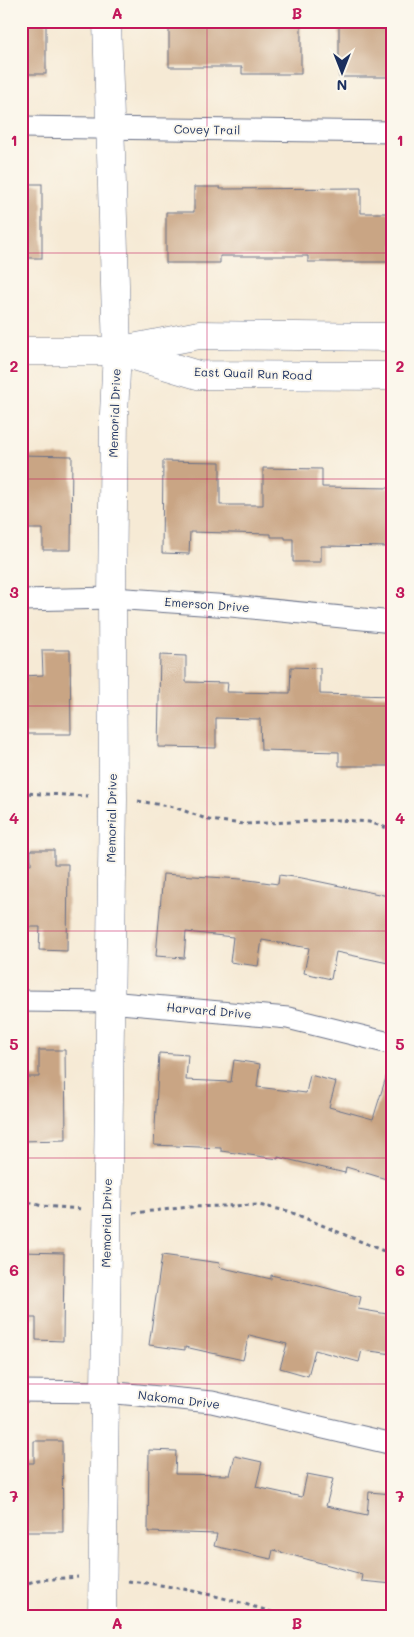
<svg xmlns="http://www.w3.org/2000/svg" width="414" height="1637" viewBox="0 0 414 1637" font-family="Mali,sans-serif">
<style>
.building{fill:#c9a584}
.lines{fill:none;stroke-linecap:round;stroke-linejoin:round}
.street-casing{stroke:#687088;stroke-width:23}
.secondary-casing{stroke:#687088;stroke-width:29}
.path{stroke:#687088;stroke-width:3;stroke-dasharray:4 4;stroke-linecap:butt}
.street{stroke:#fff;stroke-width:21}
.secondary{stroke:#fff;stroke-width:28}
.grid{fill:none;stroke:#c2185b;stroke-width:1;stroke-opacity:0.55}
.labels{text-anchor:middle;stroke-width:4;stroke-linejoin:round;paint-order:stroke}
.street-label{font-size:12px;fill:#1b2f5e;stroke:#fbf7ec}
.neatline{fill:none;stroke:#c2185b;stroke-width:2}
.grid-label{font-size:16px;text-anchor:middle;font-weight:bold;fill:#c2185b}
</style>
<rect width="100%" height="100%" fill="#fbf7ec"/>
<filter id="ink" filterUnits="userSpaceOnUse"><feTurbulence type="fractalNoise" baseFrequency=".02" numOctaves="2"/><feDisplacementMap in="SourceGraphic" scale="10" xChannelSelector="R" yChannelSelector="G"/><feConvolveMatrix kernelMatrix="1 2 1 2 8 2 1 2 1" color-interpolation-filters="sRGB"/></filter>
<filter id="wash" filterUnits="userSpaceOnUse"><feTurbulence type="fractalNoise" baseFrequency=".0096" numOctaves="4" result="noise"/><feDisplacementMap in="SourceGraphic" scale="20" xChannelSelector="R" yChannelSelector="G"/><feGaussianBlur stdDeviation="1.12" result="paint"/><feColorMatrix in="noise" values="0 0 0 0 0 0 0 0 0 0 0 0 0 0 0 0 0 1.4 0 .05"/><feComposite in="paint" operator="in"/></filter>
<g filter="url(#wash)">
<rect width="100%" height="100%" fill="#f6ead5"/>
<g id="blocks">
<g class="building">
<rect x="21" y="21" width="25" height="53"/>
<polygon points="169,21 301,21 301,74 242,74 242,67 169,67"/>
<rect x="339" y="21" width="54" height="56"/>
<rect x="21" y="184" width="21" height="74"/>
<polygon points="194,187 220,187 220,189 361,188 361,213 393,213 393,262 308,262 308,256 220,256 220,263 166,263 166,212 194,212"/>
<polygon points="21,455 72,456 71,550 43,550 43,529 21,529"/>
<polygon points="163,461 220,462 220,505 263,505 263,468 322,469 322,487 393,488 393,547 321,546 321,562 293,562 293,539 285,539 285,537 271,537 271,534 190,532 189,554 162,553"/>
<polygon points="42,650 70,650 71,734 21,734 21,676 43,675"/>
<polygon points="160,655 186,656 186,682 228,683 227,692 290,693 291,667 320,668 320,694 393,696 393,766 339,766 339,752 261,750 260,719 216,718 216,748 158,747"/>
<polygon points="31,850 54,850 54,864 68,864 67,951 39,950 40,927 21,927 21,863 31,864"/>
<polygon points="163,874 241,879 278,884 279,875 302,878 393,897 393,964 336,952 331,979 304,973 309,948 262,940 258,966 230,962 233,937 186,932 184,958 156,956"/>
<polygon points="39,1050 65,1050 66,1140 21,1141 21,1077 39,1077"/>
<polygon points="159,1053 188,1055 186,1080 231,1082 234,1060 260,1064 257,1087 306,1093 310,1075 336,1082 329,1107 373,1119 388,1071 393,1071 393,1181 346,1167 345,1173 278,1157 278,1159 221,1151 221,1148 154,1145"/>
<polygon points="21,1252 64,1253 63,1341 36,1340 36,1318 21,1318"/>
<polygon points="162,1255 220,1263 219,1267 271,1279 271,1275 311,1284 361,1297 358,1309 393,1315 393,1354 362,1350 359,1362 315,1350 308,1376 280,1368 287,1344 249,1335 243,1360 185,1347 185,1350 149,1345"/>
<polygon points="34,1441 62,1441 63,1532 21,1532 21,1463 34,1463"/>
<polygon points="149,1450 176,1451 175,1474 230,1475 235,1456 262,1462 256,1487 302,1497 307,1474 333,1479 326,1506 367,1515 369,1492 393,1494 393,1584 361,1581 362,1574 273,1550 271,1559 214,1546 217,1534 148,1532"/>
</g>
</g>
</g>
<g filter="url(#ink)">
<use href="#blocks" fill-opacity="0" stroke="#687088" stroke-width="1"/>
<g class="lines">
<defs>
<g id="street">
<polyline points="21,127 393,132"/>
<polyline points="21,600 112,598 231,606 393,622"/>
<polyline points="21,1001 109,1002 288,1018 393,1044"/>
<polyline points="21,1391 106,1392 212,1402 393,1444"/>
</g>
<g id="secondary">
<polyline points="21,351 117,351 199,335 393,337"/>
<polyline points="121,352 198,375 393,376"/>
<polyline points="102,1616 113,799 112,598 114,414 117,351 107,21"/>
</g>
</defs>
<use href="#street" class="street-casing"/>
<use href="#secondary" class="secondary-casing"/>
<g class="path">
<polyline points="21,793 88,796"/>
<polyline points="138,801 174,807 209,820 244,824 337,820 369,822 393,830"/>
<polyline points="21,1200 42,1206 83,1209"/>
<polyline points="133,1213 190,1207 258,1205 288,1211 393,1255"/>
<path d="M128,1581C181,1586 233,1599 283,1616"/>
<polyline points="21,1585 38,1580 78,1577"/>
</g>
<use href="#street" class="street"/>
<use href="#secondary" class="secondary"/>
</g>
</g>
<path class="grid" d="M207,21V1616M21,253H393M21,479H393M21,706H393M21,931H393M21,1158H393M21,1384H393"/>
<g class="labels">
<g class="street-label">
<text transform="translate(207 130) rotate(1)" y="4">Covey Trail</text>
<text transform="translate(253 374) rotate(2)" y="4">East Quail Run Road</text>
<text transform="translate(115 413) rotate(-88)" y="4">Memorial Drive</text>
<text transform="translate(207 605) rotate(4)" y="4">Emerson Drive</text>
<text transform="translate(112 818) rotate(-89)" y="4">Memorial Drive</text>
<text transform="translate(209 1011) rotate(5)" y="4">Harvard Drive</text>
<text transform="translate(107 1223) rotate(-89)" y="4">Memorial Drive</text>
<text transform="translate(179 1400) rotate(7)" y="4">Nakoma Drive</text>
</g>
</g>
<rect width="414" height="1637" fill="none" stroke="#fbf7ec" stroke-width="55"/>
<g transform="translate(342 72) rotate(180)" stroke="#fbf7ec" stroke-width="4" paint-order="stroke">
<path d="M0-4L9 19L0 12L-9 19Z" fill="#1b2f5e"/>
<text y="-8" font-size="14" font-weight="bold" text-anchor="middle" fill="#1b2f5e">N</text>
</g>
<rect x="28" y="28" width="358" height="1582" class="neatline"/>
<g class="grid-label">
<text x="117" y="19">A</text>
<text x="297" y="19">B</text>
<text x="14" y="146">1</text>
<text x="400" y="146">1</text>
<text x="14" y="372">2</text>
<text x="400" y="372">2</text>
<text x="14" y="598">3</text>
<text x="400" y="598">3</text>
<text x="14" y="824">4</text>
<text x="400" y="824">4</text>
<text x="14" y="1050">5</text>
<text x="400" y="1050">5</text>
<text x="14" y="1276">6</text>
<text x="400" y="1276">6</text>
<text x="14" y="1502">7</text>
<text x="400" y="1502">7</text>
<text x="117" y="1629">A</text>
<text x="297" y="1629">B</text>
</g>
</svg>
